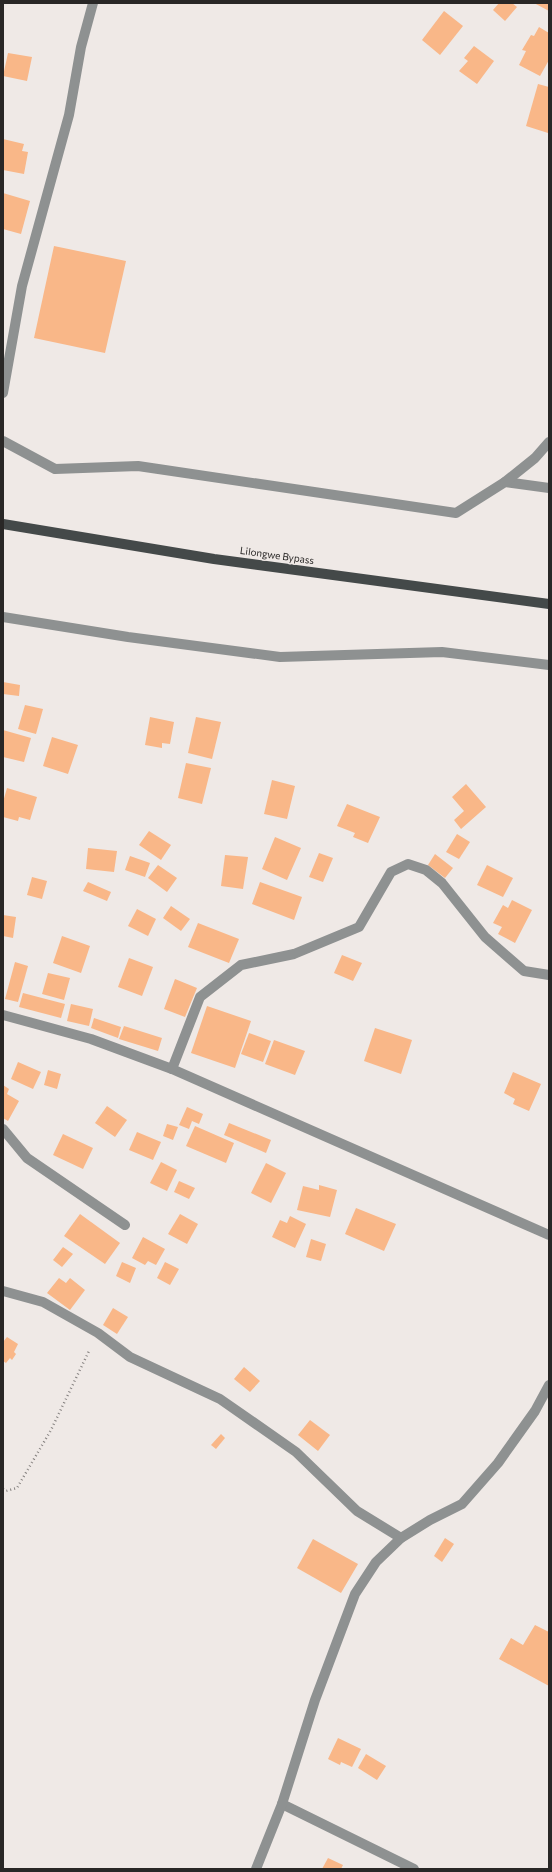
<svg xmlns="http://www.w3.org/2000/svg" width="552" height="1872" font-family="Commissioner,sans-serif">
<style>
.building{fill:#f9b788}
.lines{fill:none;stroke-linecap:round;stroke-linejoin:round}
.path{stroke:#868280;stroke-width:2.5;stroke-dasharray:1 3;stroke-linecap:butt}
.lane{stroke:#8e9191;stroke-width:10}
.street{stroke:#8e9191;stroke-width:10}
.primary{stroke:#444949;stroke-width:10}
.labels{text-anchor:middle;stroke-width:3;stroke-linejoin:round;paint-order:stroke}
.street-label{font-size:10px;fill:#292726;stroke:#efe9e6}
</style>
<rect width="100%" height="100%" fill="#efe9e6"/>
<g class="building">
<path d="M499,3H512L517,7L505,21L493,10Z"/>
<path d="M534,3H549V11Z"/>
<path d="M444,11L463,26L440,55L422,40Z"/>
<path d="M539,27L549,33V60L540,76L519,65L526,51L522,50L531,35L534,36Z"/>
<path d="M474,46L494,61L477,84L459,71L468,61L464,58Z"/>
<path d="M8,53L32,57L27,81L3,76Z"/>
<path d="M538,84L549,87V128L548,133L526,126Z"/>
<path d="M3,139L24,144L22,151L28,152L24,174L3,170Z"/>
<path d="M3,193L30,201L21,234L3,229Z"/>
<path d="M54,246L126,261L105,353L34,338Z"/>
<path d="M3,682L20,685L19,696L3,694Z"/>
<path d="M25,705L43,709L36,734L18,729Z"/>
<path d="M150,717L174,722L170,744L162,743V748L145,745Z"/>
<path d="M196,717L221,722L212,759L188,753Z"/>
<path d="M3,730L31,738L24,762L3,757Z"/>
<path d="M52,737L78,745L68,774L43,766Z"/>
<path d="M186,763L211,768L202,804L178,798Z"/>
<path d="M272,780L295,786L287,819L264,814Z"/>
<path d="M466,784L486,807L461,829L454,820L464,811L452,797Z"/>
<path d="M7,788L37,797L30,820L19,817L18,821L3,817V802Z"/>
<path d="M347,804L380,817L368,843L353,837L355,833L337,826Z"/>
<path d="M149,831L171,845L161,860L139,845Z"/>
<path d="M457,834L470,842L459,859L446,852Z"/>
<path d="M275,837L301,848L287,880L262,869Z"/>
<path d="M88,848L117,851L114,872L86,869Z"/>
<path d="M319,853L333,858L323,882L309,877Z"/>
<path d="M435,854L453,868L445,878L428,865Z"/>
<path d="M225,855L248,857L243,889L221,886Z"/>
<path d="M130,856L150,863L145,877L125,870Z"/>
<path d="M158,865L177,878L167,892L148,878Z"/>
<path d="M487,865L513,878L503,897L477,885Z"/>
<path d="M32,877L47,881L42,899L27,895Z"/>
<path d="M88,882L111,892L107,901L83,891Z"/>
<path d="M260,882L302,897L294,920L252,904Z"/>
<path d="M512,900L532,910L515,943L498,934L502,927L493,923L503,905L508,908Z"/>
<path d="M171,906L190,919L181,931L163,918Z"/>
<path d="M137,909L156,919L148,936L128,926Z"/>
<path d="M3,915L16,917L13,938L3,936Z"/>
<path d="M198,923L239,939L229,963L188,947Z"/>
<path d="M62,936L90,946L81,973L53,963Z"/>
<path d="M342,955L362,963L353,981L334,973Z"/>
<path d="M129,958L153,967L142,996L118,987Z"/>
<path d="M15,962L28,966L18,1002L5,999Z"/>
<path d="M48,973L70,978L64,1000L42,994Z"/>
<path d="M175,979L197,988L185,1017L164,1009Z"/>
<path d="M23,993L65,1004L61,1018L19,1007Z"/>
<path d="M71,1004L93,1009L89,1026L67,1021Z"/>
<path d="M207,1006L251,1021L235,1068L191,1053Z"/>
<path d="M94,1018L121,1027L118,1038L91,1028Z"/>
<path d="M124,1026L162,1038L158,1051L119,1039Z"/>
<path d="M375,1028L412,1040L401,1074L364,1061Z"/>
<path d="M249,1033L271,1041L263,1062L241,1054Z"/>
<path d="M274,1040L305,1051L295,1075L265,1064Z"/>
<path d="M18,1062L41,1072L33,1089L11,1079Z"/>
<path d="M48,1070L61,1074L57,1089L44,1085Z"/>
<path d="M513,1072L541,1084L529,1111L513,1104L515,1099L504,1093Z"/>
<path d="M3,1085L9,1089L7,1094L19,1101L8,1121L3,1118Z"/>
<path d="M107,1106L127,1120L115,1137L95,1123Z"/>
<path d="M187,1107L203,1114L199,1124L192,1121L189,1129L179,1125Z"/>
<path d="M229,1123L271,1140L266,1153L224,1135Z"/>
<path d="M167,1124L178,1127L173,1140L163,1136Z"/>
<path d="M195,1126L234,1143L226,1163L186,1146Z"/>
<path d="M137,1132L161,1142L153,1160L129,1150Z"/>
<path d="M63,1134L93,1148L83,1169L53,1155Z"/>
<path d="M161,1162L177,1170L167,1191L150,1183Z"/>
<path d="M266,1163L286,1173L271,1203L251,1193Z"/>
<path d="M179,1181L195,1188L189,1199L174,1192Z"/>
<path d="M319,1185L337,1190L330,1217L297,1210L303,1186L319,1190Z"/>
<path d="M356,1208L396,1224L384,1251L345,1234Z"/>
<path d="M80,1214L120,1243L105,1264L64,1236Z"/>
<path d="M180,1214L198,1224L187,1244L168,1234Z"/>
<path d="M290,1216L306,1224L295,1248L272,1237L280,1220L287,1223Z"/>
<path d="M143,1237L165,1249L156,1265L148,1261L145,1265L132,1258Z"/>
<path d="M311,1239L326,1244L321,1261L306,1257Z"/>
<path d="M63,1247L73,1254L62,1267L53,1260Z"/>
<path d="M122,1262L136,1268L130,1283L116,1276Z"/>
<path d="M165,1262L179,1269L170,1285L157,1278Z"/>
<path d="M59,1278L66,1283L70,1278L85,1290L70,1310L47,1293Z"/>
<path d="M113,1308L128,1317L117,1334L103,1325Z"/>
<path d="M7,1337L18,1344L14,1352L16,1354L12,1360L10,1358L6,1363L3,1361V1342Z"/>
<path d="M244,1367L260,1381L250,1392L234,1379Z"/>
<path d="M310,1420L330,1435L318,1451L298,1435Z"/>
<path d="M221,1434L225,1438L216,1449L211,1445Z"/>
<path d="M445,1538L454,1544L442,1562L434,1556Z"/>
<path d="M313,1539L358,1564L341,1593L297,1568Z"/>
<path d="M535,1625L549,1632V1686L499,1659L511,1638L523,1645Z"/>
<path d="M338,1738L361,1749L352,1767L341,1762L340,1765L328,1759Z"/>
<path d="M366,1754L386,1766L377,1780L358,1768Z"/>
<path d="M328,1858L343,1865L341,1869H322Z"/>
</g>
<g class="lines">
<path class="path" d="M3,1489L6,1491L17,1488L51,1430L89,1351"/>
<path class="lane" d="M3,617L128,637L280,657L442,652L549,665"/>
<g class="street">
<path d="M3,393L22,286L69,115L81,47L93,3"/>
<path d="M3,441L55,469L138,466L456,513L505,482L549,488"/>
<path d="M505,482L535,458L549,442"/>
<path d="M3,1015L91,1039L172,1069L549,1235"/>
<path d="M172,1069L200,997L241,965L294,954L359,927L391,872L408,864L426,870L442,883L485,937L524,971L549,975"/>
<path d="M3,1129L27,1158L125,1225"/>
<path d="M3,1291L43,1302L98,1333L130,1357L220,1399L296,1452L357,1511L401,1538"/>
<path d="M282,1804L414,1869"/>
<path d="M256,1869L282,1804L315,1700L355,1594L376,1562L401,1538L430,1520L462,1504L498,1463L535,1411L549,1385"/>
</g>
<path class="primary" d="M3,524L214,559L549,604"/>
</g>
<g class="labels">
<g class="street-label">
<text transform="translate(277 555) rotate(8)" y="4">Lilongwe Bypass</text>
</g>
</g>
<rect width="552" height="1872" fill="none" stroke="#292726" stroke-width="8"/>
</svg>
